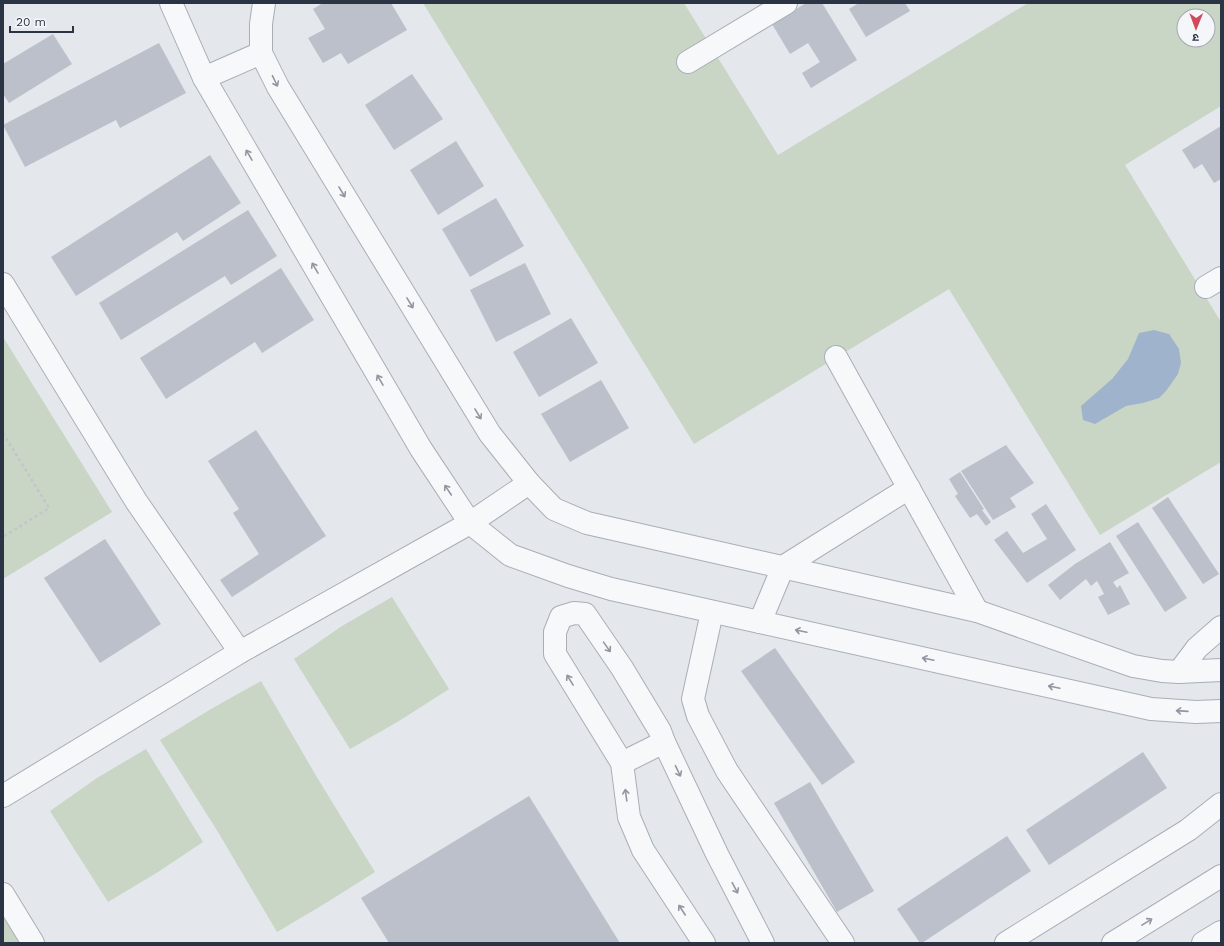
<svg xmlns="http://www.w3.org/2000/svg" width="1224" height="946" font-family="'Work Sans','Noto Sans Devanagari',sans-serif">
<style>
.green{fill:#c9d6c5;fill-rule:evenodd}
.water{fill:#9fb4cc}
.building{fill:#bbc0ca}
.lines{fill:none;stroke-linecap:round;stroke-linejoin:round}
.minor-casing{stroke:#a9aeb7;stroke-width:24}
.path{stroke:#c2c5cb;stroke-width:2.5;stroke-dasharray:3 3;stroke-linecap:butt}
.minor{stroke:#f7f8fa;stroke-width:22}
.oneway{stroke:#9196a0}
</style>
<rect width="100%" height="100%" fill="#e4e7ec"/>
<g class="green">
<path d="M423,3H684L778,155L1028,3H1221V106L1125,165L1221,322V462L1100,535L949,289L694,444ZM1184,16H1208V40H1184Z"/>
<path d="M3,337L112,512L3,579Z"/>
<path d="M392,597L449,689L399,721L350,749L294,659L342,626Z"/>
<path d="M261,681L315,774L375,872L326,903L277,932L218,832L160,740L211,709Z"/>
<path d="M146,749L203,842L158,872L108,902L50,811L97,778Z"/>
<path d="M3,911L23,943H3Z"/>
</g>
<path class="water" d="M1154,330L1169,334L1179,349L1181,363L1178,374L1166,391L1159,398L1143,403L1126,406L1095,424L1083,420L1081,406L1112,379L1128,359L1139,333Z"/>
<g class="building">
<path d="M323,3H391L407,30L348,64L341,53L323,63L308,38L325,29L313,9Z"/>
<path d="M806,3H822L857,60L811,88L802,73L820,62L808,43L790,54L772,24Z"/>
<path d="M859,3H905L910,11L866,37L849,9Z"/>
<path d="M53,34L72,64L9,103L3,94V64Z"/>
<path d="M159,43L186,93L120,128L116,120L25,167L3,125Z"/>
<path d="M412,74L443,119L394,150L365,105Z"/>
<path d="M1221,126V179L1214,183L1202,164L1194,169L1182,150Z"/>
<path d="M456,141L484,186L438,215L410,170Z"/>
<path d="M210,155L241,203L183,241L177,232L76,296L51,257Z"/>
<path d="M496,198L524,246L470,277L442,229Z"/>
<path d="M248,210L277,256L231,285L225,276L121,340L99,303Z"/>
<path d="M525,263L551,314L496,342L470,290Z"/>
<path d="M281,268L314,320L262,353L255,342L166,399L140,358Z"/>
<path d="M571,318L598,363L539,397L513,352Z"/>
<path d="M601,380L629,428L570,462L541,414Z"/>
<path d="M256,430L326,536L232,597L220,580L259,554L233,513L239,509L208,461Z"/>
<path d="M1006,445L1034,483L1010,498L1016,507L993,520L961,471Z"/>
<path d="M960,472L984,509L982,510L991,522L986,526L977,514L970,518L955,496L958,494L949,479Z"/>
<path d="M1168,497L1219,574L1203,584L1152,508Z"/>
<path d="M1046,504L1076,550L1027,583L994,540L1007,531L1023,553L1047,539L1031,514Z"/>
<path d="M1138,522L1187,598L1165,612L1116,536Z"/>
<path d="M105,539L161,624L100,663L44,578Z"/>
<path d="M1110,542L1129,573L1113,582L1117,588L1120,585L1130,604L1108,615L1098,597L1104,594L1101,588L1097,581L1091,586L1086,579L1060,600L1048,585L1075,564Z"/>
<path d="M775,648L855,762L822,785L741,671Z"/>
<path d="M1143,752L1167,788L1049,865L1026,830Z"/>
<path d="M810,782L874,891L837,912L774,803Z"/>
<path d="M529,796L620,943H389L361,898Z"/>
<path d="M1007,836L1031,871L922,943H920L897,909Z"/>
</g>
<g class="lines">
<g class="minor-casing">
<g id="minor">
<path d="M171,3L204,78L421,449L470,523L510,555L568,576L611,589L1151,709L1196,712L1221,711"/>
<path d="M264,3L261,24V53L278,87L490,434L529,483L554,509L587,523L977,611L1133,666L1162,671L1179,672L1221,670"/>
<path d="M688,62L786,3"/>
<path d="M204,78L261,53"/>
<path d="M3,284L136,501L240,652"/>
<path d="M1206,287L1221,278"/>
<path d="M836,357L977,611"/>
<path d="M712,612L693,699L698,716L727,771L843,943"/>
<path d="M760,622L783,567L909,488"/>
<path d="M1179,672L1197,648L1221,627"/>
<path d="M622,763L664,742"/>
<path d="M3,796L240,652L470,523L529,483"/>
<path d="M3,894L33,943"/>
<path d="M704,943L643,850L629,817L622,763L555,654V632L561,617L574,613L585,614L622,668L660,731L664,742L717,854L763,943"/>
<path d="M1006,943L1188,830L1221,804"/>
<path d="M1113,943L1221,876"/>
<path d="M1203,943L1221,932"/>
</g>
</g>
<path class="path" d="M3,433L49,508L3,537"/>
<use href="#minor" class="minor"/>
</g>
<defs><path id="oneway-shaft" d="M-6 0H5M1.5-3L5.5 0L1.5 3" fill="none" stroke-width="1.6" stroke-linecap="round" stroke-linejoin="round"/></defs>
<g class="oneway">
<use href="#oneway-shaft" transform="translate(275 81) rotate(64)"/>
<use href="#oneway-shaft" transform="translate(249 155) rotate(-120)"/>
<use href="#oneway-shaft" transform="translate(342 192) rotate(59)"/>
<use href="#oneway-shaft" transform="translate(315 268) rotate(-120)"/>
<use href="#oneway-shaft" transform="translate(410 303) rotate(59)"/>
<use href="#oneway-shaft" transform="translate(380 380) rotate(-120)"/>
<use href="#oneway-shaft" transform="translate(478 414) rotate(59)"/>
<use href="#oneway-shaft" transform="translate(448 490) rotate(-124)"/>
<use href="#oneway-shaft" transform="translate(801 631) rotate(-168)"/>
<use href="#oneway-shaft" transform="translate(607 647) rotate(55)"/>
<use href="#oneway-shaft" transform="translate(928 659) rotate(-168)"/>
<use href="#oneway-shaft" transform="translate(570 680) rotate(-122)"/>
<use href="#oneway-shaft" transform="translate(1054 687) rotate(-168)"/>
<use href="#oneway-shaft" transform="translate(1182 711) rotate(-176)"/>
<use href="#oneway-shaft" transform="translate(678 771) rotate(64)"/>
<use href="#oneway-shaft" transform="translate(626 795) rotate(-98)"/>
<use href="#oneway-shaft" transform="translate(735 888) rotate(62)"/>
<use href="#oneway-shaft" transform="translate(682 910) rotate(-123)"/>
<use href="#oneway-shaft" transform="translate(1147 922) rotate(-32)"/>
</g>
<rect width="1224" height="946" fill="none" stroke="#2b3445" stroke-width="8"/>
<g transform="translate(1196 28) rotate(181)"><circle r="19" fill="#f4f6f9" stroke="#a4a8b1"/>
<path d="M0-3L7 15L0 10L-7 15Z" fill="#d1495b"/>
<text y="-6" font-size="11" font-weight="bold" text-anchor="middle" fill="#2b3445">उ</text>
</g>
<path d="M10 26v6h63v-6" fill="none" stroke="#2b3445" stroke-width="2"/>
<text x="16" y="26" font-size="12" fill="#2b3445" stroke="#f4f6f9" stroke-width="3" paint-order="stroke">20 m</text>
</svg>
